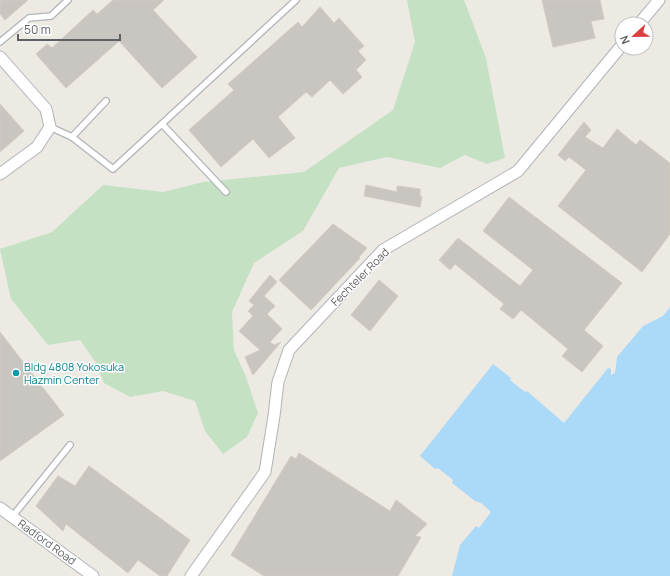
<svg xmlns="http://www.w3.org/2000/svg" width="670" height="576" font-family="Manrope,sans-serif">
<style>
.green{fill:#c4e2c3}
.water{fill:#aadaf7}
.building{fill:#c9c5c0;stroke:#d1ccc3}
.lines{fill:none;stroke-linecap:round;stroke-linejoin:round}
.lane-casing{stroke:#b1b4b8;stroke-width:8}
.street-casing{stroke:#b1b4b8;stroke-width:13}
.lane{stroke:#fff;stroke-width:5.5}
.street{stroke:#fff;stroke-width:11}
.culture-dot{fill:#0f9aa8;stroke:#fff;stroke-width:1.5}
.labels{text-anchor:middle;stroke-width:3;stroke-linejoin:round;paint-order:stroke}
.street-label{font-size:11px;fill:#5c6063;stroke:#fff}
.culture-label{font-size:11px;fill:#0d838f;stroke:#fff;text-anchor:start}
</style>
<rect width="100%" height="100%" fill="#edeae4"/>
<path class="green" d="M407,0H464L486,58L505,158L487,164L465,155L440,168L387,157L339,168L303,231L254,263L232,312L234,350L246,377L258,413L247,437L223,454L205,431L195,401L163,391L130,397L104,383L96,363L80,340L48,345L11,299L0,249L52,232L103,185L163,192L203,182L304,172L393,110L415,42Z"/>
<path class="water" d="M670,307V576H452L460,545L476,526L479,528L491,512L481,503L475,501L452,483L453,480L438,468L435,469L420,456L493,364L511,378L510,380L525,392L527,391L564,423L608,368L611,369V375L615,373L617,357L643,326L663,316Z"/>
<g class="building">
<path d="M0,0H28L5,20L0,14Z"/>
<path d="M113,0H164L153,10L197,57L162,88L119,41L66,88L36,54L47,44L52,48L93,10L97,14Z"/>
<path d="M542,0H600L604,19L591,21L595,38L553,47Z"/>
<path d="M320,7L334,23L339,18L364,46L358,51L366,60L356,70L362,77L343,94L330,80L312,97L306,92L278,117L295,138L269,158L253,139L221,167L189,130L234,90L228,84L298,22L302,27Z"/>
<path d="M0,104L24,131L0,152Z"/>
<path d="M584,122L591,130L585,137L603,148L617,129L636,145L640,140L670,163V234L642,272L558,206L586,170L569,157L565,161L558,155Z"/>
<path d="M366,185L397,192V186L420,189V196L422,197L420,207L364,196Z"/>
<path d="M509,197L622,283L584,330L603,346L582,372L562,356L568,349L521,310L513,319L500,309L504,304L455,264L450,270L439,260L458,238L520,286L533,270L483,231Z"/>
<path d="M333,224L367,248L359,257L360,258L311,310L279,280Z"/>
<path d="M270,275L277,282L264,296L275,306L267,314L282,329L270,342L274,345L281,342L253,375L245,357L260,350L239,331L253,316L248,311L254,305L249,301Z"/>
<path d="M379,280L398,296L370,331L351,315Z"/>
<path d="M0,332L64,415L0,461Z"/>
<path d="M299,453L390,511L396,500L427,524L415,536L421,537L398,576H264L231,555L291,456L296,459Z"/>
<path d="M89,466L190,540L167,576H160L138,560L128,573L66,524L63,531L36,506L58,476L75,486Z"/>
</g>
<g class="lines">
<g class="lane-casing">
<g id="lane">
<path d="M0,42L29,18L51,16L68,0"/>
<path d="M162,124L226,192"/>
<path d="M50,127L72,137L113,169L296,0"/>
<path d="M72,137L106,101"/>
<path d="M12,517L70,445"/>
</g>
</g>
<g class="street-casing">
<g id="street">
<path d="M639,24L659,0"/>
<path d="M0,57L46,109L50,127L37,147L0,174"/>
<path d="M0,508L93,576"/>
<path d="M191,576L265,472L274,416L278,382L289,350L383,250L518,171L622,45"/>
</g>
</g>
<use href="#lane" class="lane"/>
<use href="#street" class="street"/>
</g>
<circle class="culture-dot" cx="16" cy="373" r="4"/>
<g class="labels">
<g class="street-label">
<text transform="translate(360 277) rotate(-45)" y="4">Fechteler Road</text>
<text transform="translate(47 542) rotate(36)" y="4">Radford Road</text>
</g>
<g class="culture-label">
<text x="24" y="371">Bldg 4808 Yokosuka<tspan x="24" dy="13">Hazmin Center</tspan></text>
</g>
</g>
<g transform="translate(634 36) rotate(248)"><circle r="19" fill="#ffffff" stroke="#bebfc1"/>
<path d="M0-3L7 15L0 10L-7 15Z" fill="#d9403e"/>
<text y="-6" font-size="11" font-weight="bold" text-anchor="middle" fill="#5c6063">N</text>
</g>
<path d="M18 34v6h102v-6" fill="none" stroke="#5c6063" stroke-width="2"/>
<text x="24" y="34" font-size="12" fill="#5c6063" stroke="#ffffff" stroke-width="3" paint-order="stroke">50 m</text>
</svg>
